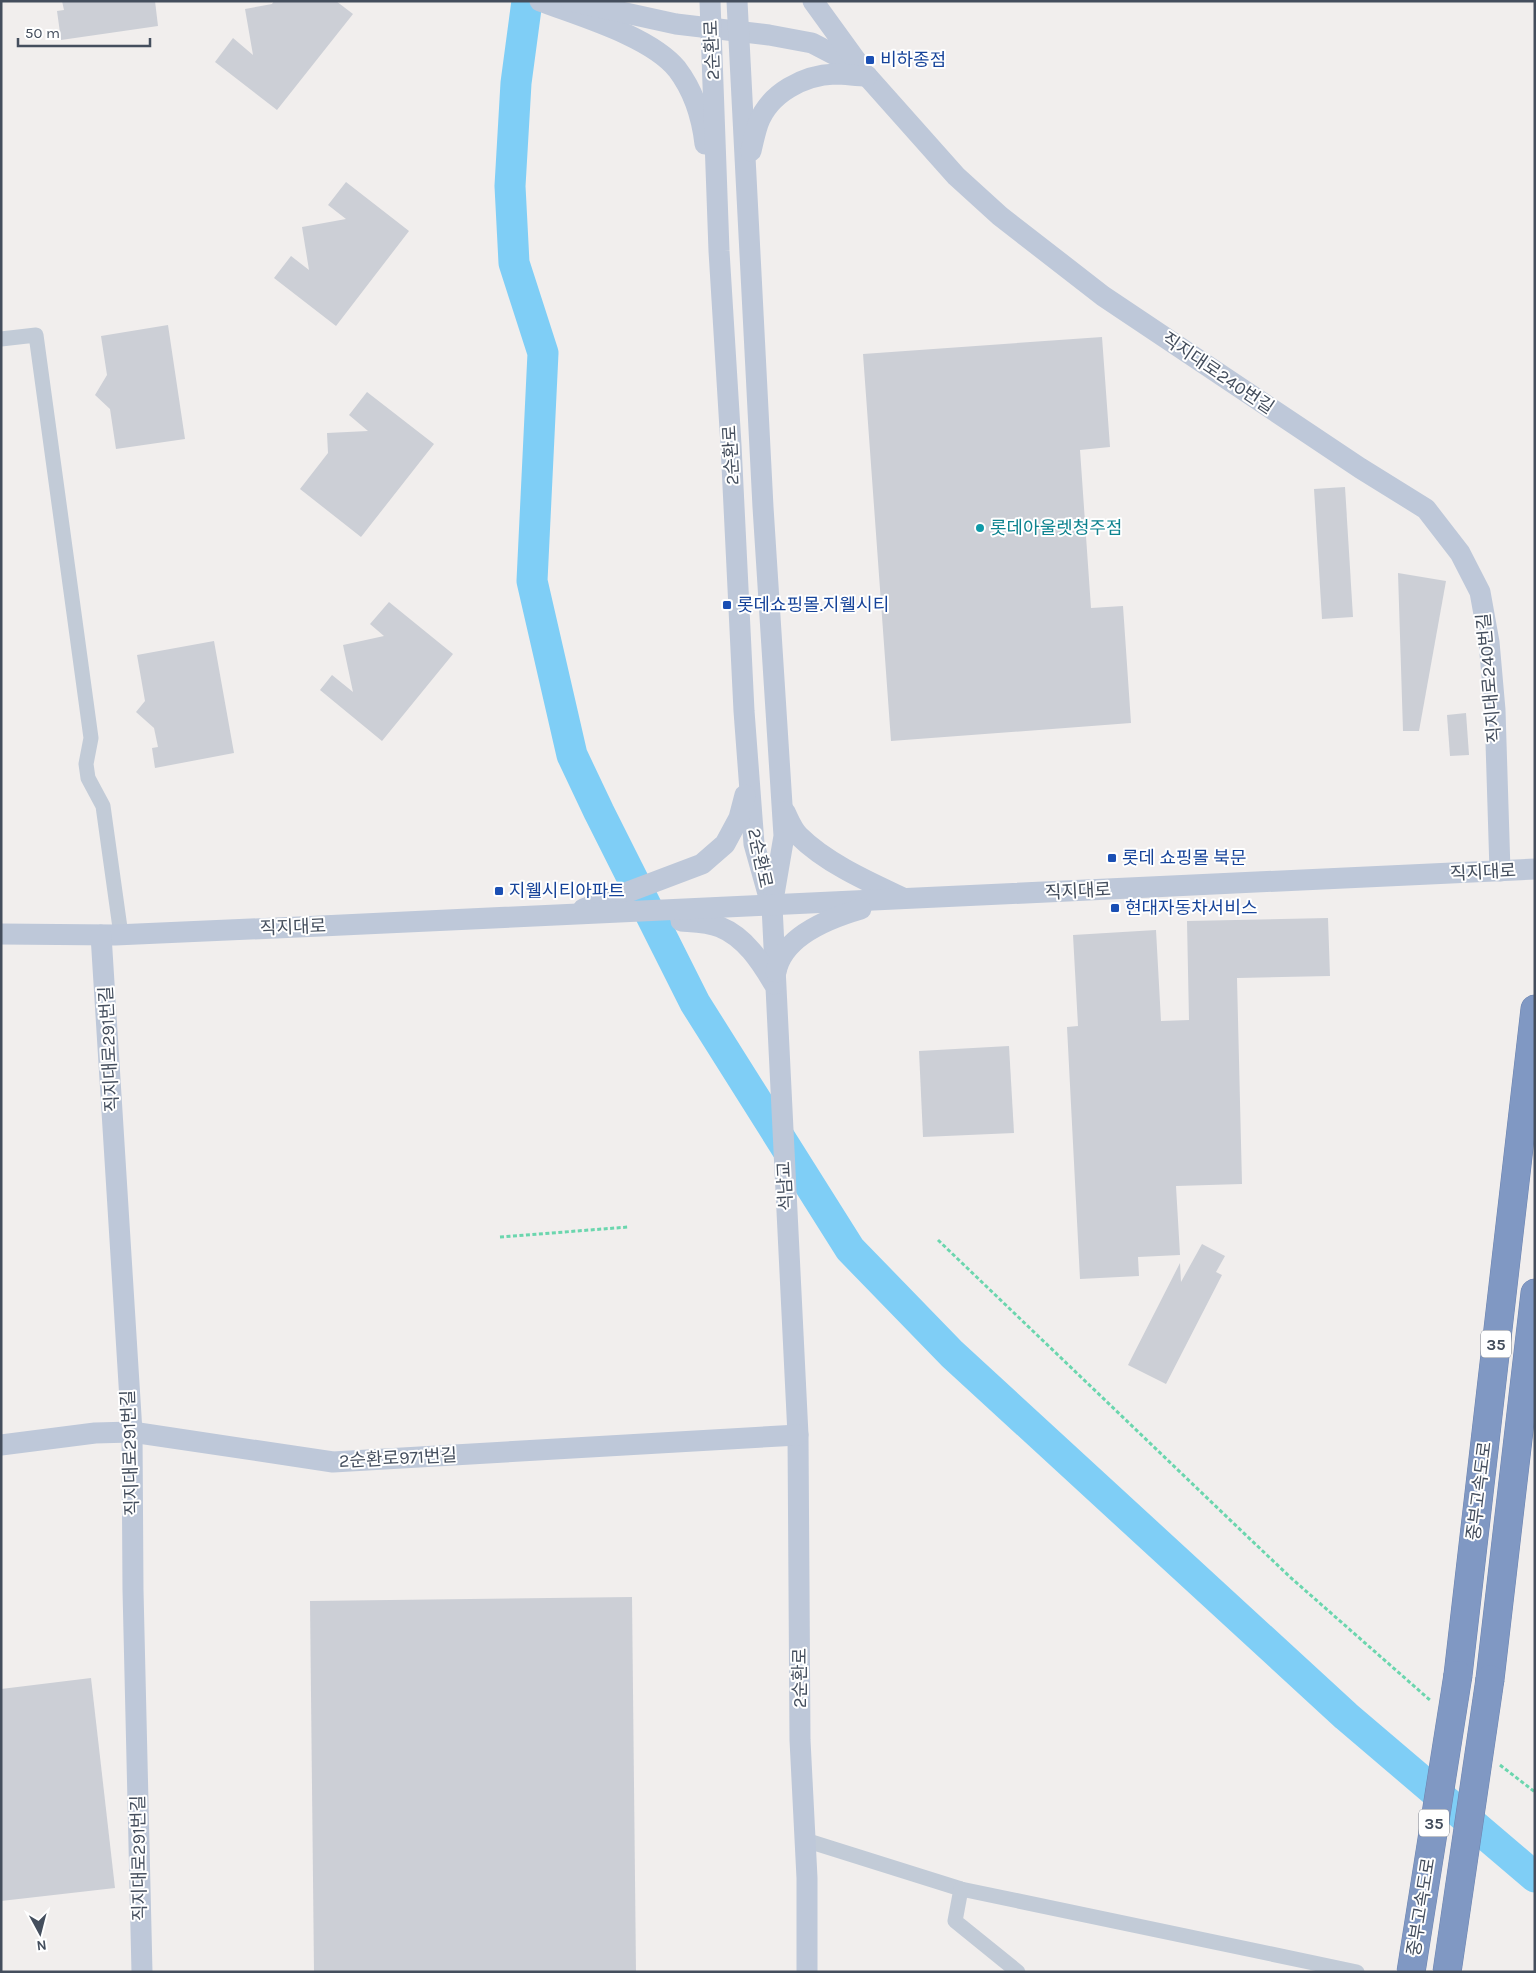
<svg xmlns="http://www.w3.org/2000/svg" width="1536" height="1973" font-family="Karla,'Noto Sans KR',sans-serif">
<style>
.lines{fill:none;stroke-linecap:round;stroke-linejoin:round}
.river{stroke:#7fcef6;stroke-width:31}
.building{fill:#cccfd6}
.highway-casing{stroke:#6b83af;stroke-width:29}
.path{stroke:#6bd6ae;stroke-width:3;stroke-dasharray:4 2.5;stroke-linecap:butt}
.street{stroke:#c2cbd7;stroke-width:15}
.secondary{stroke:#bec8d9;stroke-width:21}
.highway{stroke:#8098c3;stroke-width:28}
.highway-bridge-casing{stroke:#6b83af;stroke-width:29;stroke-linecap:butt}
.highway-bridge{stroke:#8098c3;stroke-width:28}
.transit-dot{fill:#1a4fb4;stroke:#fff;stroke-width:2}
.culture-dot{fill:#0f9aa8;stroke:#fff;stroke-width:2}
.labels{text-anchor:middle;stroke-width:4;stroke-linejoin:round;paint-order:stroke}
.shield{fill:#fff;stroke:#7c838e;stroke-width:1}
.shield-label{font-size:16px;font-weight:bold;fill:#444e5d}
.street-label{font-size:18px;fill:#444e5d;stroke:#fff}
.transit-label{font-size:18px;fill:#164399;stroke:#fff;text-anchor:start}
.culture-label{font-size:18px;fill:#0d838f;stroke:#fff;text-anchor:start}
</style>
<rect width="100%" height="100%" fill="#f1eeed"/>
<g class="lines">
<path class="river" d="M527,1L516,83L510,186L514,263L543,353L532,581L572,755L599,812L695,1003L850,1249L952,1354L1346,1716L1535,1877"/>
</g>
<g class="building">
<path d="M62,1H155L158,26L61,40L57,11L64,10Z"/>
<path d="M274,1H336L353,14L277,110L215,62L233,38L253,55L245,9L272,4Z"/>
<path d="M346,182L409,231L336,326L274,278L291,256L309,270L302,227L346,219L328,205Z"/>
<path d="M168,325L185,439L116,449L110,409L95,395L107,375L101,336Z"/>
<path d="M1102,337L1110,447L1080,450L1091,608L1123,606L1131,723L891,741L863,354Z"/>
<path d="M367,392L434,444L361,537L300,489L328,453L327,433L368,431L349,415Z"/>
<path d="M1345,487L1353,617L1322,619L1314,489Z"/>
<path d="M1398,573L1446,581L1419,731H1403Z"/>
<path d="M389,602L453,654L382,741L320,690L332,675L353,692L343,645L384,636L370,624Z"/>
<path d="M214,641L234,753L155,768L152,748L158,747L154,728L136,712L145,701L137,655Z"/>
<path d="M1466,713L1469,755L1450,756L1447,715Z"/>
<path d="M1328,918L1330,976L1237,978L1242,1184L1176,1186L1180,1255L1138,1257L1139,1276L1080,1279L1067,1027L1078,1026L1073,935L1156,930L1161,1021L1189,1020L1187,921Z"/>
<path d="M1009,1046L1014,1133L923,1137L919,1051Z"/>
<path d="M1202,1244L1225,1256L1216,1272L1222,1275L1166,1384L1128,1365L1180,1263L1181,1282Z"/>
<path d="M632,1597L636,1972H314L310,1601Z"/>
<path d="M91,1678L115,1888L1,1901V1689Z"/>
</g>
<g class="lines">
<g class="highway-casing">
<g id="highway">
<path d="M1458,1675L1535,1009"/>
<path d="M1490,1679L1535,1293"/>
</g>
</g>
<g class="path">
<path d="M500,1237L628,1227"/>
<path d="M938,1240L1228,1518L1290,1577L1431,1701"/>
<path d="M1500,1765L1535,1792"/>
</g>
<g class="street">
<path d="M1,339L36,335L91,738L86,764L88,778L103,806L121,935"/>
<path d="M805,1840L961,1889L1357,1972"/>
<path d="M961,1889L955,1921L1018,1972"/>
</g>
<g class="secondary">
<path d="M540,1C579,16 650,36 677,69C693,90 702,118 705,144"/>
<path d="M571,1L676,24L769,35L812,43L837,56L867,76L956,176L1000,216L1103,296L1360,468L1426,509L1460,553L1480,592L1489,642L1495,710L1500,871"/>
<path d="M710,1L719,251L731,445L744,711L754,844L770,901"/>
<path d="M737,1L763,507L784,836L772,906L798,1435L800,1740L807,1878V1972"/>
<path d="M813,1L860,66"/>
<path d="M751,151C753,142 755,133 758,124C769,93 804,75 835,74C846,74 856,76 867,76"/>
<path d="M785,812C789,820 792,829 799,836C826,863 869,882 903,898"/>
<path d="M583,909L702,864L725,844L739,818L745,795"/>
<path d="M681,921C694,922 708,922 720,927C745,937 761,962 774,984"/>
<path d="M1,934L115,935L321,926L1535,869"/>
<path d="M101,935L132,1432L133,1590L142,1972"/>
<path d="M776,972C783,936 830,918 861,909"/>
<path d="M1,1445L95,1433L132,1432L333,1462L798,1435"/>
</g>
<use href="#highway" class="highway"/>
<g class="highway-bridge-casing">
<g id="highway-bridge">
<path d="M1411,1972L1458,1675"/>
<path d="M1447,1972L1490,1679"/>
</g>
</g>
<use href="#highway-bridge" class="highway-bridge"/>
</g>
<g class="transit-dot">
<rect x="865" y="55" width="10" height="10" rx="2.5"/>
<rect x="722" y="600" width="10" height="10" rx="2.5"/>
<rect x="1107" y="853" width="10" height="10" rx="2.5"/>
<rect x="494" y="886" width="10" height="10" rx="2.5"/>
<rect x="1110" y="903" width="10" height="10" rx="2.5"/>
</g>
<circle class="culture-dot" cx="980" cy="528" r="5"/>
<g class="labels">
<g class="shield">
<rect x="1481" y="1330.5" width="30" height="27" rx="4"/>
<rect x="1419" y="1809.5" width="30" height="27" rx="4"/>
</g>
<g class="shield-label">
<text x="1496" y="1350">35</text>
<text x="1434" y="1829">35</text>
</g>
<g class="street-label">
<text transform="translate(712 50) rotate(-92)" y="6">2순환로</text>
<text transform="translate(1218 373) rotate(34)" y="6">직지대로240번길</text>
<text transform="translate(731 455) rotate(-93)" y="6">2순환로</text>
<text transform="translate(1489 678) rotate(-95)" y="6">직지대로240번길</text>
<text transform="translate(760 858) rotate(78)" y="6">2순환로</text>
<text transform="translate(1483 872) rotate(-3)" y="6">직지대로</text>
<text transform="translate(1078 891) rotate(-3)" y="6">직지대로</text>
<text transform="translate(293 927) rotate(-2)" y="6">직지대로</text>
<text transform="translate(109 1049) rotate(-93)" y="6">직지대로291번길</text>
<text transform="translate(785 1186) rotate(-93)" y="6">석남교</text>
<text transform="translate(130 1453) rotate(-92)" y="6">직지대로291번길</text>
<text transform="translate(398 1458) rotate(-3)" y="6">2순환로971번길</text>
<text transform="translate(1479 1491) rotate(-83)" y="6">중부고속도로</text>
<text transform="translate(800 1678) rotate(-90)" y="6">2순환로</text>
<text transform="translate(139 1858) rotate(-91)" y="6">직지대로291번길</text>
<text transform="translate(1421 1907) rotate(-81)" y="6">중부고속도로</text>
</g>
<g class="transit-label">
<text x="880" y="66">비하종점</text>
<text x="737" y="611">롯데쇼핑몰.지웰시티</text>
<text x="1122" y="864">롯데 쇼핑몰 북문</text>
<text x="509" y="897">지웰시티아파트</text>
<text x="1125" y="914">현대자동차서비스</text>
</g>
<g class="culture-label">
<text x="990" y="534">롯데아울렛청주점</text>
</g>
</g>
<rect width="1536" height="1973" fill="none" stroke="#444e5d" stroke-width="5"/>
<g transform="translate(40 1933) rotate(173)" stroke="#ffffff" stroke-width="4" paint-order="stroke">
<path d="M0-4L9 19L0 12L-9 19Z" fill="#444e5d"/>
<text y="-8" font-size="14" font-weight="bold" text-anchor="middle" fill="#444e5d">N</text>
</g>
<path d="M18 38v8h132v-8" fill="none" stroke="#444e5d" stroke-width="2.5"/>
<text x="25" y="38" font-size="15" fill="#444e5d" stroke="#ffffff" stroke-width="4" paint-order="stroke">50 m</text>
</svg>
